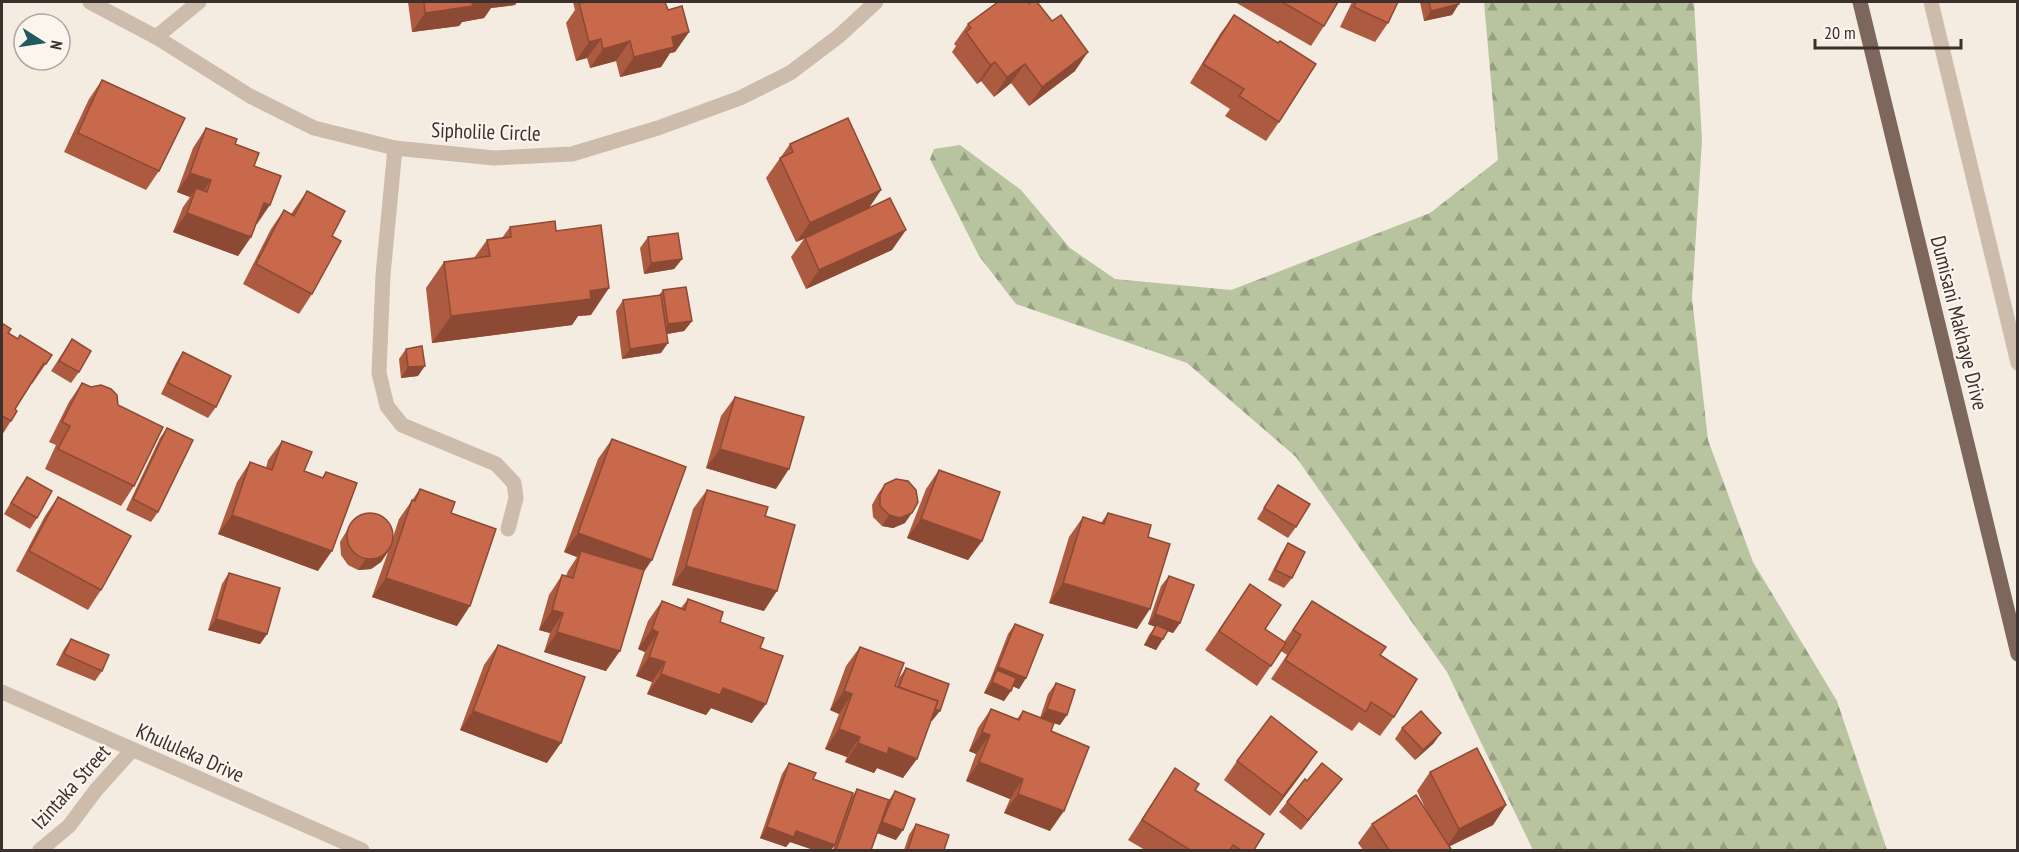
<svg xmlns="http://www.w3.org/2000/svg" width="2019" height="852" font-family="'PT Sans Narrow',sans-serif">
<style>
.forest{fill:url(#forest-firs)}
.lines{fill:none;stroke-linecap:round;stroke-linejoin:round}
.minor{stroke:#cdbbac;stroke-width:15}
.major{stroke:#7d675c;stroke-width:15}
.wall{fill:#ac5a40}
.shaded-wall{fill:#8c4a34}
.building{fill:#c8694b;stroke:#8c4a34;stroke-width:1.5}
.labels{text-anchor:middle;stroke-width:4.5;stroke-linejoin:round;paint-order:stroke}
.street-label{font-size:21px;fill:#3b302b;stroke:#fbf5ee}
</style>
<defs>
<pattern id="forest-firs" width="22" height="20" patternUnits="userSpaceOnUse" patternTransform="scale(1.5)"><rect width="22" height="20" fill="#b8c4a0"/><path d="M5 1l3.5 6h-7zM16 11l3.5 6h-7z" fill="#97a083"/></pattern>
</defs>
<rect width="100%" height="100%" fill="#f4ebe1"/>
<path class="forest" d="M1484,2H1694L1702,140L1692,298L1708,440L1753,562L1837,701L1887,850H1533L1447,672L1296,457L1187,363L1016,304L979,256L930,159L934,149L960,145L1021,190L1070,248L1115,279L1231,290L1430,213L1498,160Z"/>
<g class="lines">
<g class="minor">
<path d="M90,2L156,37L250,96L314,128L395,148L494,158L572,154L658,128L740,98L790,73L839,36L876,2"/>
<path d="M1931,2L2018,363"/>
<path d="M156,37L199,2"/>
<path d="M395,148L383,275L379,373L387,406L402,425L496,464L514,483L516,498L508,529"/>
<path d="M2,692L362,850"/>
<path d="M40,850L69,826L96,790L132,750"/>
</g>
<path class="major" d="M1860,2L2018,654"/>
</g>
<g class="wall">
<path d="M408,2H517L515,5L491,8L484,18L462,22L459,26L412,32Z"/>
<path d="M573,2H665L668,10L689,32L675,52L670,53L661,67L620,77L616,61L590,68L587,58L576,61L566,23L575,10Z"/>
<path d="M1235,2H1338L1324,26L1311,46Z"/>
<path d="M1352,2H1356L1388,23L1375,42L1340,27Z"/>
<path d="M1420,2H1459L1452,15L1424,21Z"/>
<path d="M1234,15L1278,43L1279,122L1266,141L1225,116L1230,109L1190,83L1220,34Z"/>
<path d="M968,24L1075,71L1029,106L1011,83L994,97L981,81L977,84L952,52L956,46L954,44Z"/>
<path d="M102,80L159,171L146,190L64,152L89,99Z"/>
<path d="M206,128L235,144L254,166L257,224H256L251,237L238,256L173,232L183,207L190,197L177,192L193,148Z"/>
<path d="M790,144L881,190L869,208L892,250L806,289L791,257L804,239L796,242L766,178Z"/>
<path d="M307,191L332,236L312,294L299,314L243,284L271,229L284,210L291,214Z"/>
<path d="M510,227L556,231L591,315L578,316L572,325L432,343L426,288L444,262L474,258L487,240L502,238Z"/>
<path d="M648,237L682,259L674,269L644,274L640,248Z"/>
<path d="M663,290L692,321L684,331L667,334L661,353L622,359L616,311L623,300L659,295Z"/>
<path d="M2,323L8,333L18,339L52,355L32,384L31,383L15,409L11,421L2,435Z"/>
<path d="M72,339L79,372L71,383L51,371Z"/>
<path d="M406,349L418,376L401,378L399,359Z"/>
<path d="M183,352L216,407L208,418L161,394L176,363Z"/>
<path d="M82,383L118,405L134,486L121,506L45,469L56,445L49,442L69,402Z"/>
<path d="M735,397L776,489L706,468L721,416Z"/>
<path d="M167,428L158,512L151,522L126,510L160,438Z"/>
<path d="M612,439L643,574L606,671L544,652L550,633L539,630L549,595L562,575L566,576L568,571L577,557L564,552L598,459Z"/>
<path d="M282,441L304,471L322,478L326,472L318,571L218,534L237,482L250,462L266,468L268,460Z"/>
<path d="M939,470L982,541L968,560L907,538L926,489Z"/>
<path d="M27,477L37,518L30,529L4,514L20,487Z"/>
<path d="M885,484L905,523L893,528L882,526L873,517L872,505L878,494Z"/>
<path d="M1278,485L1296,527L1288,538L1257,519Z"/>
<path d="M420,489L451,513L457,626L372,597L388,552L381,562L371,569L358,570L348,565L341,555L340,542L352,522L393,537L399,519Z"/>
<path d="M707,490L765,516L764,611L672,585L693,509Z"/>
<path d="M58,497L101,590L88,610L16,571L45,516Z"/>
<path d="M1108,513L1148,537L1137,629L1049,603L1069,537L1083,517L1101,523Z"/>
<path d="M1288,543L1292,578L1284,588L1268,580L1281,554Z"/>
<path d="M229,573L267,634L260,644L208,630L222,584Z"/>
<path d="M1169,576L1180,623L1173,633L1167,631L1156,650L1144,645L1149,635L1155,627L1148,624L1161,586Z"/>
<path d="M1250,584L1265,629L1284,642L1312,601L1380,655L1394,717L1380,736L1359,722L1352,731L1271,679L1287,655L1281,651L1257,686L1205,650Z"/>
<path d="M688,599L720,622L760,648L752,723L711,708L706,715L647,694L652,682L636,676L645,652L638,649L648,621L662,601L681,608Z"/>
<path d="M1015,624L1026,678L1019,689L1013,686L1004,701L984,693L991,678L1008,634Z"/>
<path d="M71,639L102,671L95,681L56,665L64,649Z"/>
<path d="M498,645L547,763L460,730L484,665Z"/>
<path d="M860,647L895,686H896L899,678L906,668L932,721H931L903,778L877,768L874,773L845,762L847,757L825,749L839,714L830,710L846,666Z"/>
<path d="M1056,683L1060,725L1054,723L1051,731L1050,831L1004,813L1010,799L966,781L976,754L969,751L978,728L991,709L1017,719L1023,711L1040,718L1048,694Z"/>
<path d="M1402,728L1434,743L1415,760L1395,739Z"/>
<path d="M1317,752L1270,816L1224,780L1237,761Z"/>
<path d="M789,763L813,779L852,797L857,789L889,800L895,791L896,840L877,833L871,850H833L834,845L831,850H814L790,842L786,847L760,838L782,774Z"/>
<path d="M1175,768L1195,790L1254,850H1145L1128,840Z"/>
<path d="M1430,772L1506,805L1493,825L1450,846L1451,849L1450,850H1363L1358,843L1372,824L1429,816L1417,791Z"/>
<path d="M1307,781L1334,789L1301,830L1279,812L1287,802Z"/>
<path d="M916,824L944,850H904L909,835Z"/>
</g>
<g class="shaded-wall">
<path d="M480,2H517L515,5L491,8L484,18L462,22L459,26L412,32L425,13Z"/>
<path d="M1459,4L1452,15L1424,21L1431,11Z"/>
<path d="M689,32L675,52L670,53L661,67L620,77L634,57L672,37Z"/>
<path d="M601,39L587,58L576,61L589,42Z"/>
<path d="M630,41L616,61L590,68L603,49Z"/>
<path d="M1088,52L1075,71L1029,106L1042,87Z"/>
<path d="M995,62L981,81L977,84L990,65Z"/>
<path d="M1025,64L1011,83L994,97L1007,77Z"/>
<path d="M190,173L211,180L197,200L196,188L190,197L177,192Z"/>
<path d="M881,190L868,209L796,242L810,223Z"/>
<path d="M264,203L270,205L257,224L250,222Z"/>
<path d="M187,213L251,237L238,256L173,232Z"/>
<path d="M906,230L892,250L806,289L819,270Z"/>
<path d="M682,259L674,269L644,274L651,263Z"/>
<path d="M609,288L591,315L578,316L572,325L432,343L451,316L590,291Z"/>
<path d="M692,321L684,331L661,335L668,324Z"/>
<path d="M668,343L661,353L622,359L630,349Z"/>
<path d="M425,366L418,376L401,378L408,367Z"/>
<path d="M720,449L789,469L776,489L706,468Z"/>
<path d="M912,513L905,523L893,528L882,526L889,515Z"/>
<path d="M232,515L332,551L318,571L218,534Z"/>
<path d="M921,519L982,541L968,560L907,538Z"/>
<path d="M578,533L652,560L639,579L581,551L577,557L564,552Z"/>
<path d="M388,551L381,562L371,569L358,570L366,559Z"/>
<path d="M686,566L777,591L764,611L672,585Z"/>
<path d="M386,578L470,606L457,626L372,597Z"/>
<path d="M1063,583L1150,609L1137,629L1049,603Z"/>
<path d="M552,610L563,613L550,633L539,630Z"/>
<path d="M1155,614L1180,623L1173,633L1148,624Z"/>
<path d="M216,619L267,634L260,644L208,630Z"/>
<path d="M652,629L658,632L645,652L638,649Z"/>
<path d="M557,632L620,651L606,671L544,652Z"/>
<path d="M1151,635L1163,639L1156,650L1144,645Z"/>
<path d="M649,657L665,662L652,682L636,676Z"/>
<path d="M998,667L1026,678L1019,689L993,679L997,670L991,678Z"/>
<path d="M661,674L723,688L766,704L752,723L711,708L706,715L647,694Z"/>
<path d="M992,682L1011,691L1004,701L984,693Z"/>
<path d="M844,691L852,694L839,714L830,710Z"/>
<path d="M896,694L940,711L932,721L889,705Z"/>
<path d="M1047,709L1067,715L1060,725L1040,719Z"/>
<path d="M473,711L561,743L547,763L460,730Z"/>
<path d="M839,729L860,737L847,757L825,749Z"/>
<path d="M982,732L990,735L976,754L969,751Z"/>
<path d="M1441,733L1434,743L1415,760L1423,750Z"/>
<path d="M858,743L889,748L917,759L903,778L877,768L874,773L845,762Z"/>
<path d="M1317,752L1304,771L1270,816L1283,796Z"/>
<path d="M979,762L1023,779L1010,799L966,781Z"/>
<path d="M1342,779L1334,789L1301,830L1308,820Z"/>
<path d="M1018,794L1064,811L1050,831L1004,813Z"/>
<path d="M1506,805L1493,825L1446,848L1459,829Z"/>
<path d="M882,822L903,830L896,840L875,832Z"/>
<path d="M767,827L796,831L835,845L831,850H814L790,842L786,847L760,838Z"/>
</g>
<g class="building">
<path d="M424,2H480L472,3L473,6L425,13Z"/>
<path d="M586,2H665L668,10L682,6L689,32L672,37L674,47L634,57L630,41L603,49L601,39L589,42L579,3Z"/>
<path d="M998,2H1028L1029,3L1031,2H1037L1052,21L1061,15L1088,52L1042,87L1025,64L1007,77L995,62L990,65L966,32L971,28L968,24Z"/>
<path d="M1282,2H1338L1324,26Z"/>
<path d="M1356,2H1398L1388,23L1354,7Z"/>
<path d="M1429,2H1459V4L1431,11Z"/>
<path d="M1234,15L1278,43L1280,41L1316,64L1279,122L1239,96L1244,89L1203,64Z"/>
<path d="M102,80L185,118L159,171L78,133Z"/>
<path d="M848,118L881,190L810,223L780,158L793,152L790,144Z"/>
<path d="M206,128L237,139L235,144L259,153L254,166L281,176L270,205L264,203L251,237L187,213L196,188L207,192L211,180L190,173Z"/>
<path d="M307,191L345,211L332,236L341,241L312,294L256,264L284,210L294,216Z"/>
<path d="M890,198L906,230L819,270L805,238Z"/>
<path d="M555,221L556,231L601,225L609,288L590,291L591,299L451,316L444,262L490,256L487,240L511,237L510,227Z"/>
<path d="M678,233L682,259L651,263L648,237Z"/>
<path d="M686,287L692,321L668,324L663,290Z"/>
<path d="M661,295L668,343L630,349L623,300Z"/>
<path d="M2,323L11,329L8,333L18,339L20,335L52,355L46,364L44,363L15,409L17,411L11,421L2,416Z"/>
<path d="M72,339L91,351L79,372L59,361Z"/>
<path d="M422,346L425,366L408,367L406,349Z"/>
<path d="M183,352L231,376L216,407L168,383Z"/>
<path d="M82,383L91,387L101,385L111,389L117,395L118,405L163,427L134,486L58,449L70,426L62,422Z"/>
<path d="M735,397L804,417L789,469L720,449Z"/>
<path d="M167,428L193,440L158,512L133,499Z"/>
<path d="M612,439L686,467L652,560L578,533Z"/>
<path d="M282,441L312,452L304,471L323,478L326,472L357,483L332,551L232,515L250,462L272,470Z"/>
<path d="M939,470L1000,492L982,541L921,519Z"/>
<path d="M27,477L52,491L37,518L11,503Z"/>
<path d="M896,479L908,481L916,490L918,502L912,513L900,518L889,515L880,506V495L885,484Z"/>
<path d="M1278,485L1310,504L1296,527L1264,508Z"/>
<path d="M420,489L455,502L451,513L496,529L470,606L386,578L412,500L415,501Z"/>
<path d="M707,490L768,507L765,516L795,525L777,591L686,566Z"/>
<path d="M58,497L131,536L101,590L29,551Z"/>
<path d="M1108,513L1151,525L1148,537L1170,544L1150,609L1063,583L1083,517L1104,524Z"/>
<circle cx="370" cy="536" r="23"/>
<path d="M1288,543L1305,552L1292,578L1275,570Z"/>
<path d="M581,551L644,570L620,651L557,632L563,613L552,610L562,575L573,578Z"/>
<path d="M229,573L280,588L267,634L216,619Z"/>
<path d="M1169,576L1194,585L1180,623L1155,614Z"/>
<path d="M1250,584L1281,605L1265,629L1286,643L1271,666L1219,631Z"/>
<path d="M688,599L723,612L720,622L764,638L760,648L783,656L766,704L723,688L720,695L661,674L665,662L649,657L658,632L652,629L662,601L685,610Z"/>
<path d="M1312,601L1386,647L1380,655L1417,679L1394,717L1371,702L1366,712L1285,660L1301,635L1293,630Z"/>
<path d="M1015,624L1043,635L1026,678L998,667Z"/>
<path d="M1156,625L1168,630L1163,639L1151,635Z"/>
<path d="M71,639L109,655L102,671L64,654Z"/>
<path d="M498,645L585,677L561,743L473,711Z"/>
<path d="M860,647L904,663L895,686L938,701L917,759L889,748L887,754L858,743L860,737L839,729L852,694L844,691Z"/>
<path d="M906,668L949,684L940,711L935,709L938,701L899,687Z"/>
<path d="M997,670L1016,678L1011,691L992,682Z"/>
<path d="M1056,683L1075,690L1067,715L1047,709Z"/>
<path d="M991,709L1019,720L1023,711L1054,723L1051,731L1089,747L1064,811L1018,794L1023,779L979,762L990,735L982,732Z"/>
<path d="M1421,711L1441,733L1423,750L1402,728Z"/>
<path d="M1271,716L1317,752L1283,796L1237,761Z"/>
<path d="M1477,748L1506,805L1459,829L1430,772Z"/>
<path d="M789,763L816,773L813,779L853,793L835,845L796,831L794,837L767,827Z"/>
<path d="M1322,763L1342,779L1308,820L1287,802L1305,779L1307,781Z"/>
<path d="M1175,768L1199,784L1195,790L1264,834L1254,850H1241L1233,845L1230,850H1190L1142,820Z"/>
<path d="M857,789L889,800L871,850H836Z"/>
<path d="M895,791L915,799L903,830L882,822Z"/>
<path d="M1416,795L1451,849L1448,850H1389L1372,824Z"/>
<path d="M916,824L949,835L944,850H908Z"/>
</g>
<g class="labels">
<g class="street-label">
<text transform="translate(486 132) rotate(2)" y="7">Sipholile Circle</text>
<text transform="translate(1959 323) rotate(76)" y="7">Dumisani Makhaye Drive</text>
<text transform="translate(190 753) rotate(24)" y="7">Khululeka Drive</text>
<text transform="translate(71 787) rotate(-48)" y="7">Izintaka Street</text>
</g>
</g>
<rect width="2019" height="852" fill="none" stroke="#3b302b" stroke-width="6"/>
<g transform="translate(42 42) rotate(102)"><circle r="28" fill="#fbf5ee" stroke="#aea6a0" stroke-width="1.5"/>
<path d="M0-4.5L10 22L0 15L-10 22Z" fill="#1f5a5e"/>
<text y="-9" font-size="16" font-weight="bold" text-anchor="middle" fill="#3b302b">N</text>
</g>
<path d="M1815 39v9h146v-9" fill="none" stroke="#3b302b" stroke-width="3"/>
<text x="1824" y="39" font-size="18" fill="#3b302b" stroke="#fbf5ee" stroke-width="4.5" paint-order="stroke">20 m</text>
</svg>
